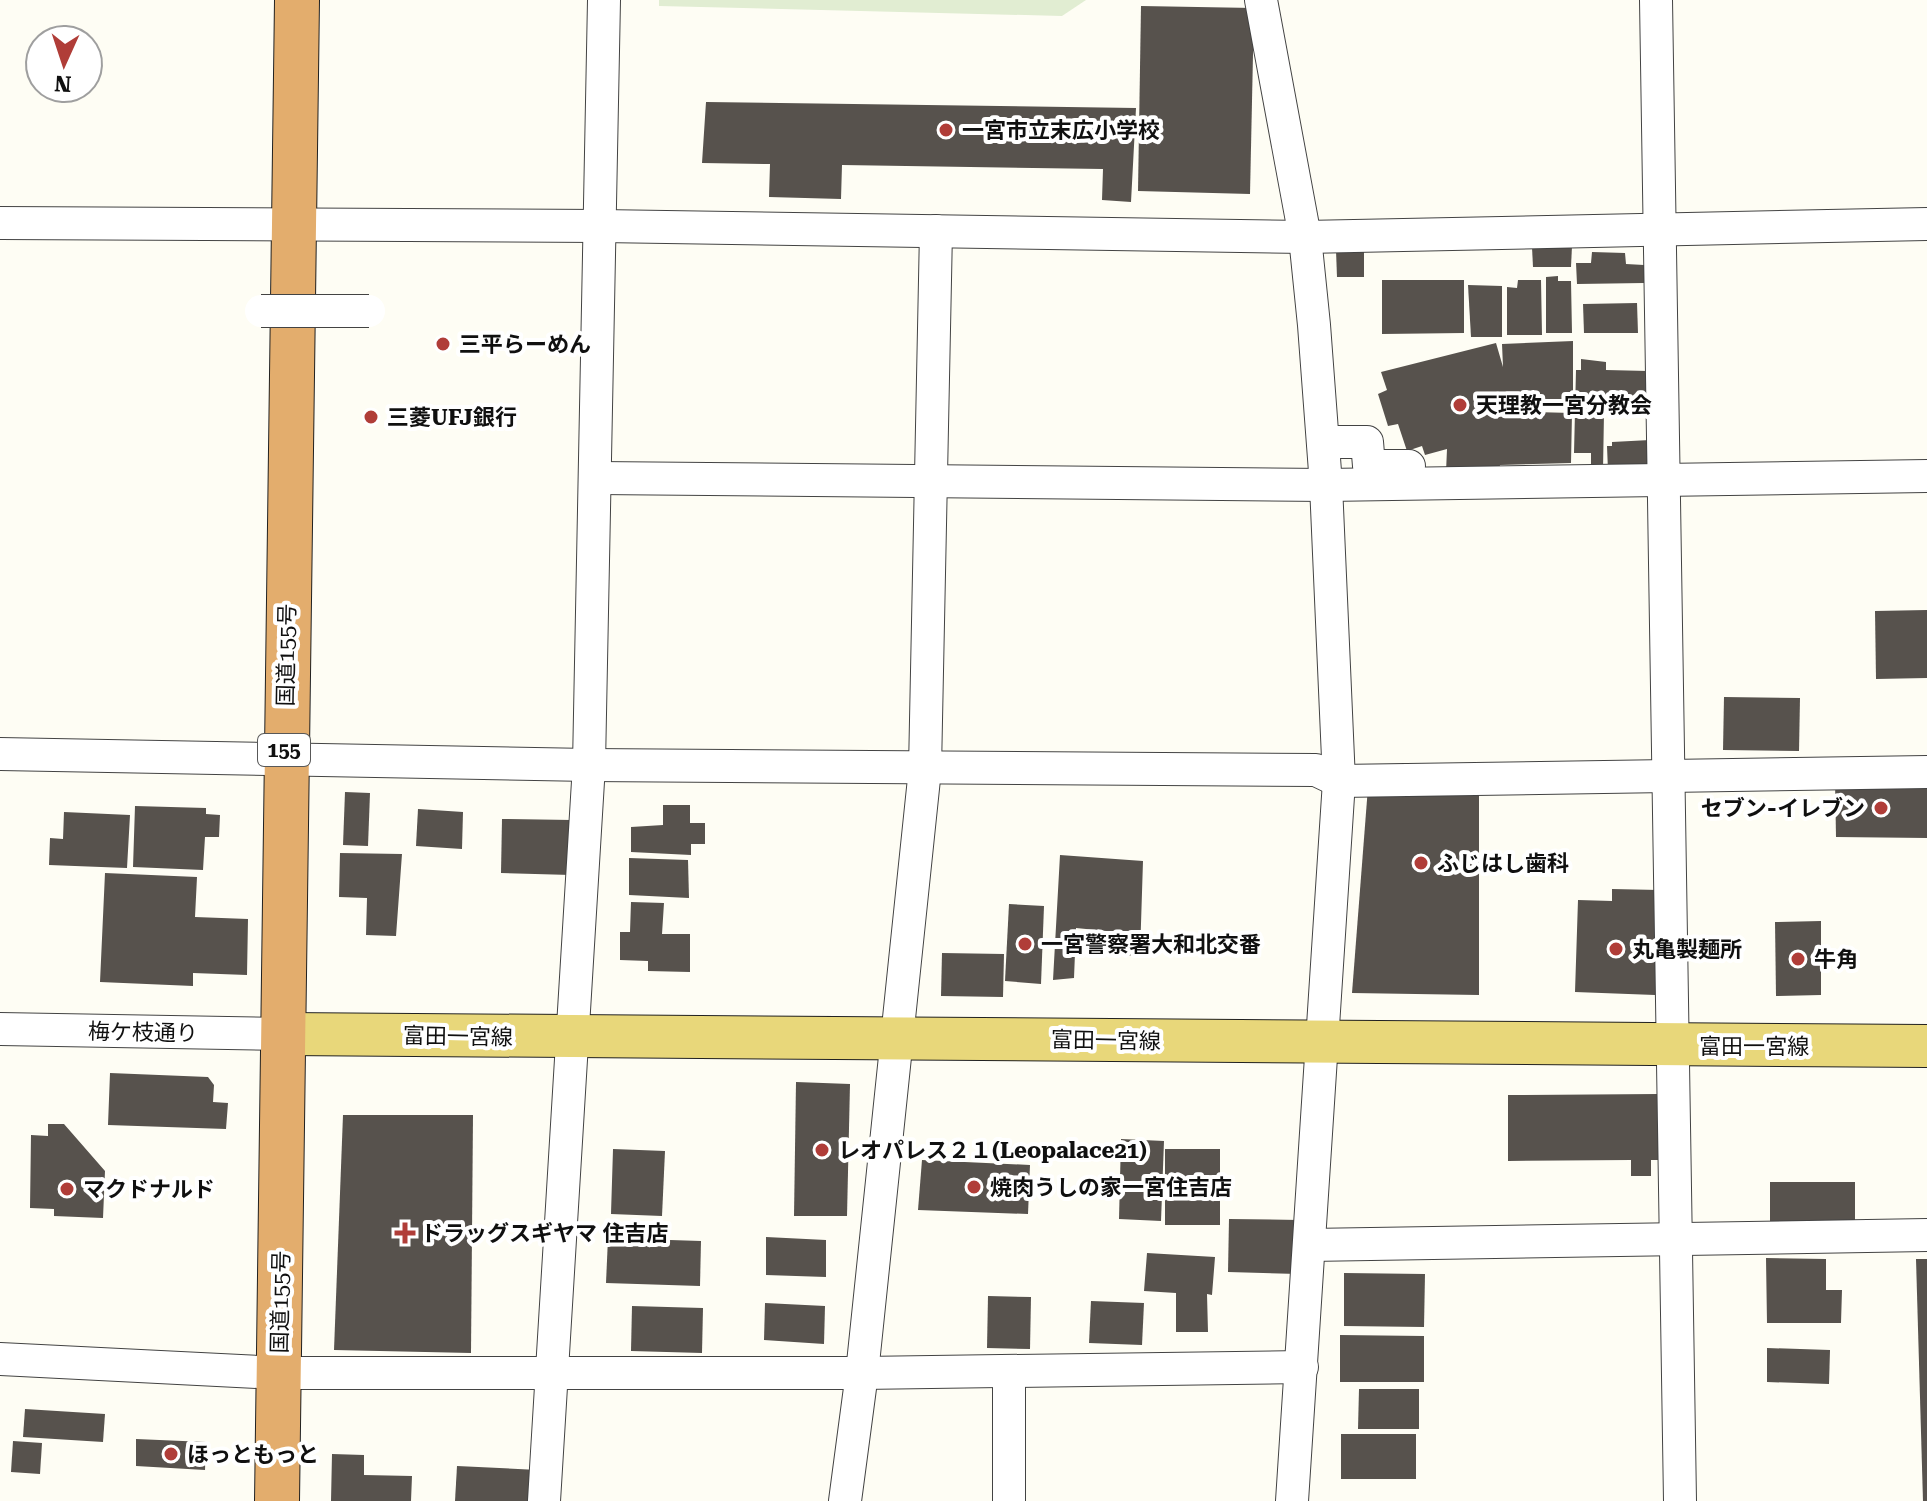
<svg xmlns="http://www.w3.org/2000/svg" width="1927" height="1501" font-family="'Roboto Serif','Noto Sans JP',serif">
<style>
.pitch{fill:#e1edd2}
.building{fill:#57524d}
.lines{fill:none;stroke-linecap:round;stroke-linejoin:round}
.minor-casing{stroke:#434343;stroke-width:34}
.major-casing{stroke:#212121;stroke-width:44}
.highway-casing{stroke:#212121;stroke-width:46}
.minor{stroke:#fff;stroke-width:32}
.major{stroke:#e8d77a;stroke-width:42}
.highway{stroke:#e3ad6d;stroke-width:44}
.minor-bridge-casing{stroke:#434343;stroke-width:34;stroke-linecap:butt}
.minor-bridge{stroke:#fff;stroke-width:32}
.poi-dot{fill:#b03d38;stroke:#fff;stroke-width:3}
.labels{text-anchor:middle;stroke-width:8;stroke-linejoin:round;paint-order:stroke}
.shield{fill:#fff;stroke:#585858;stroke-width:2}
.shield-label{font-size:20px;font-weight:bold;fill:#101010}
.poi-label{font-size:22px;font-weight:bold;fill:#101010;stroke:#fff;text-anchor:start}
.street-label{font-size:22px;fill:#101010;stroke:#fff}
</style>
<rect width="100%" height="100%" fill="#fefdf4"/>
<path class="pitch" d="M659,0H1086L1062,16L659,6Z"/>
<g class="building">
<path d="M1141,6L1254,8L1250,194L1138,191Z"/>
<path d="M706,102L1136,108L1131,202L1102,200L1103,169L842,165L841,199L769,197L770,164L702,163Z"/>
<path d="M1572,246L1571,267H1533L1532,247Z"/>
<path d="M1336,250L1364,251V277H1337Z"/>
<path d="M1592,252L1625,253L1626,264L1644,265V283L1577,284L1576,263H1591Z"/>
<path d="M1558,276V281H1571L1572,333H1546V277Z"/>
<path d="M1382,280H1464V333L1382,334Z"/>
<path d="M1518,280H1541L1542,335H1507V287L1517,288Z"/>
<path d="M1468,285L1502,286V337H1471Z"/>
<path d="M1637,303L1638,333H1584L1583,304Z"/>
<path d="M1573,341V402L1538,403L1537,409L1534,408V412L1572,413L1571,463L1500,465L1499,472H1446L1447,449L1425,455L1422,446L1407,451L1398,424L1388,426L1378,394L1387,390L1381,372L1496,343L1503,367L1502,344Z"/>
<path d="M1581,359L1606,362V370L1648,371V409H1644V414L1604,413L1603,470H1591V453H1574L1576,370H1581Z"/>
<path d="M1650,440L1652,469L1608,471L1607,446H1612V442Z"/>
<path d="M1927,610V678L1876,679L1875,611Z"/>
<path d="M1724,697L1800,698L1799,751L1723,750Z"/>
<path d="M1835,780H1927V838L1836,837Z"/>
<path d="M1368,787H1479V995L1352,993Z"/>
<path d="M345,792L370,793L368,846L343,845Z"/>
<path d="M663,805H690V823H705V844H691V855L631,852V827L663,825Z"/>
<path d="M135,806L206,808V814L220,815L219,837H205L203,870L133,867Z"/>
<path d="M418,809L463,812L462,849L416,846Z"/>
<path d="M64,812L130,815L127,868L49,865L50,838L63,839Z"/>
<path d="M502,819L572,820L571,875L501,873Z"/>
<path d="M340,853L402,854L396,936L366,935L367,898L339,897Z"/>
<path d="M1060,855L1143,861L1140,955L1115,956L1116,932L1076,928L1074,978L1053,980Z"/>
<path d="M629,858L688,860L689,898L629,895Z"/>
<path d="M105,873L197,877L195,917L248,919L247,975L193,973V986L100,982Z"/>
<path d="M1612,889L1659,890L1655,995L1575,992L1578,900L1612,901Z"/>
<path d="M631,902L664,903L662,934H690V972L648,971V961L620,960V932H630Z"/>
<path d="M1009,904L1044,906L1041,984L1005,981Z"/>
<path d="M1821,921V995L1776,996L1775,922Z"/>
<path d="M942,953L1004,954L1003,997L941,996Z"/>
<path d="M110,1073L208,1077L214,1085L213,1102L228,1103L226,1129L108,1125Z"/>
<path d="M796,1082L850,1084L847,1216H794Z"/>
<path d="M1658,1094V1160H1651V1176H1631V1160L1508,1161V1095Z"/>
<path d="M343,1115H473L471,1353L334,1350Z"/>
<path d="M48,1124H64L105,1171L103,1218L54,1216V1209L30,1208L31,1135L48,1136Z"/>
<path d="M1121,1139L1164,1141L1161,1221L1119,1219Z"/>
<path d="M613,1149L665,1151L662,1216L611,1214Z"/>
<rect x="1165" y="1149" width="55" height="76"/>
<path d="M922,1160L1030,1165L1028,1214L918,1210Z"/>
<rect x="1770" y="1182" width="85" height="41"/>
<path d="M1229,1219L1299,1220L1298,1274L1228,1272Z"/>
<path d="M766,1237L826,1240V1277L766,1275Z"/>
<path d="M608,1238L701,1241L700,1286L606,1283Z"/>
<path d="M1147,1253L1215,1257L1212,1295L1207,1294L1208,1332H1176V1293L1144,1291Z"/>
<path d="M1766,1258L1826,1259V1290H1842L1841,1323H1767Z"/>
<path d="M1916,1259H1927V1501H1923Z"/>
<path d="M1344,1273L1425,1274L1424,1327L1344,1326Z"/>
<path d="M988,1296L1031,1297L1030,1349L987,1348Z"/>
<path d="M1091,1301L1144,1303L1142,1345L1089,1343Z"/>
<path d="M765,1303L825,1306L824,1344L764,1340Z"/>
<path d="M632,1306L703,1308L702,1353L631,1351Z"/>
<path d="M1340,1335L1424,1336V1382H1340Z"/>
<path d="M1767,1348L1830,1350L1829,1384L1767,1382Z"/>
<path d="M1359,1389H1419V1429H1358Z"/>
<path d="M25,1409L105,1414L103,1442L23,1437Z"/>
<rect x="1341" y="1434" width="75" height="45"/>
<path d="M136,1439L206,1442L205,1470L136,1466Z"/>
<path d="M13,1441L42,1443L40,1474L11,1472Z"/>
<path d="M332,1454L364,1455V1475L412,1476L411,1501H331Z"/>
<path d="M457,1466L538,1470L537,1501H455Z"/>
</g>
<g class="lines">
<g class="minor-casing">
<g id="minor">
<path d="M1261,0L1305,237L1314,325L1326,485L1339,781L1292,1501"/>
<path d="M1656,0L1680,1501"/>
<path d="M0,223L601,226L1305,237L1927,224"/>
<path d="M1323,442H1367L1369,466H1409"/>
<path d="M597,478L1326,485L1927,476"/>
<path d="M0,754L589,765L1316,770L1339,781L1927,772"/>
<path d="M0,1029L286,1034"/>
<path d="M1309,1245L1927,1235"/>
<path d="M0,1359L278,1373H862L1302,1367"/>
<path d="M544,1501L589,765L604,0"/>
<path d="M845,1501L862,1373L925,769L936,231"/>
<path d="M1009,1501V1371"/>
</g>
</g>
<g class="major-casing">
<path id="major" d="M286,1034L1927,1046"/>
</g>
<g class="highway-casing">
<path id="highway" d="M277,1501L297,0"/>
</g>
<use href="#minor" class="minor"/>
<use href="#major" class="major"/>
<use href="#highway" class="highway"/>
<g class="minor-bridge-casing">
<path id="minor-bridge" d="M261,311H369"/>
</g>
<use href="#minor-bridge" class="minor-bridge"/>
</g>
<g class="poi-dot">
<circle cx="946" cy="130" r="8"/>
<circle cx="443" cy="344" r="8"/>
<circle cx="1460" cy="405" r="8"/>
<circle cx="371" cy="417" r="8"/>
<circle cx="1881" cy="808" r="8"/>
<circle cx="1421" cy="863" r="8"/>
<circle cx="1025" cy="944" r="8"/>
<circle cx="1616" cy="949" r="8"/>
<circle cx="1798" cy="959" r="8"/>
<circle cx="822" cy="1150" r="8"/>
<circle cx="974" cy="1187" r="8"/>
<circle cx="67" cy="1189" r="8"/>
<path d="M401 1221h8v8h8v8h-8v8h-8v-8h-8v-8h8z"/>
<circle cx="171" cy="1454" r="8"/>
</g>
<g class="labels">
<rect class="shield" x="258" y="734" width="52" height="32" rx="6"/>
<g class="shield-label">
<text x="284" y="757">155</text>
</g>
<g class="poi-label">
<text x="962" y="138">一宮市立末広小学校</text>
<text x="459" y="352">三平らーめん</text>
<text x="1476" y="413">天理教一宮分教会</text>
<text x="387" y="425">三菱UFJ銀行</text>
<text x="1865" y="816" text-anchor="end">セブン-イレブン</text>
<text x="1437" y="871">ふじはし歯科</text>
<text x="1041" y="952">一宮警察署大和北交番</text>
<text x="1632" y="957">丸亀製麺所</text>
<text x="1814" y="967">牛角</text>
<text x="838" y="1158">レオパレス２１(Leopalace21)</text>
<text x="990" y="1195">焼肉うしの家一宮住吉店</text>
<text x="83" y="1197">マクドナルド</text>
<text x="421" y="1241">ドラッグスギヤマ 住吉店</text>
<text x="187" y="1462">ほっともっと</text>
</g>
<g class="street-label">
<text transform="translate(286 655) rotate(-89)" y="8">国道155号</text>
<text transform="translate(143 1032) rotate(1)" y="8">梅ケ枝通り</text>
<text transform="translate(458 1036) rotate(1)" y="8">富田一宮線</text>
<text transform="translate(1106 1040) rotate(1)" y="8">富田一宮線</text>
<text x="1754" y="1054">富田一宮線</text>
<text transform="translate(280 1302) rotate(-89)" y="8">国道155号</text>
</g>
</g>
<g transform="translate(64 64) rotate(183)"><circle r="38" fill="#ffffff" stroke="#9f9f9f" stroke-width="2"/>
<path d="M0-6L14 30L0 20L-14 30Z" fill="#b03d38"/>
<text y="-12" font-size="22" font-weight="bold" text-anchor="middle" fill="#101010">N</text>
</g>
</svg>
